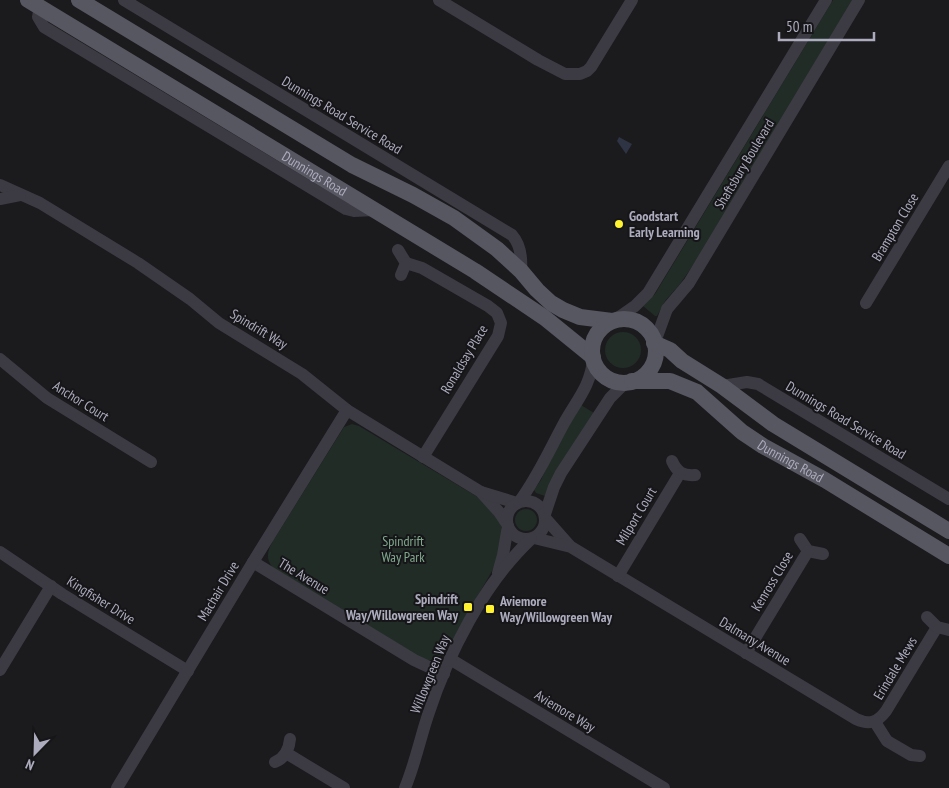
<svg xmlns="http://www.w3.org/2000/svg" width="949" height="788" font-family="'PT Sans Narrow',sans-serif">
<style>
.green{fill:#212c26}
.water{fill:#2e3443}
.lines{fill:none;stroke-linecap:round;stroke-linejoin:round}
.minor{stroke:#3c3b43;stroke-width:12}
.major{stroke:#575762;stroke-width:16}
.poi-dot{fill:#fff230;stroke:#161518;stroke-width:2}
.labels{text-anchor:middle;stroke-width:4;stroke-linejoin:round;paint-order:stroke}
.street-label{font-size:14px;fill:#acacbe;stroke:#161518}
.poi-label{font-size:14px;font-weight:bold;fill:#acacbe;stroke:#161518;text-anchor:start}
.park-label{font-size:14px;fill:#81aa8f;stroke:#161518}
</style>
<rect width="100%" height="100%" fill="#1b1a1d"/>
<g class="green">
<path d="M833,0H854L703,251L680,284L665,301L657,316H655L643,306L655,294Z"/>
<circle cx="623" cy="350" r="18"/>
<path d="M581,405L594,413L545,496L536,493L534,490L541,480L554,451Z"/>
<path d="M352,424L359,426L476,496L483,500L501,524L502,530L496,564L446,651L436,660H425L272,567C265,557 268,550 273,541L344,427Z"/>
<circle cx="526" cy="520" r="11"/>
</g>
<path class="water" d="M619,137L632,144L626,154L617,141Z"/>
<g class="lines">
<g class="minor">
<path d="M124,0L512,235C521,245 522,258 521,271"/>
<path d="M439,0L538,60L565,74H580L587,71L591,67L632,0"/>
<path d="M40,6L38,17L44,27L346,209L354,211L374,210"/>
<path d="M0,185L40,203L138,263L190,299L219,323L302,374L347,410L481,492L499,512L507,524"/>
<path d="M0,199L20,195"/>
<path d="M398,250L406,263L401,275"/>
<path d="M406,263L422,268L488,306L497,313L501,323L498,336L423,457"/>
<path d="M866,303L949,166"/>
<path d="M615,320L635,306L648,293L826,0"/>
<path d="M655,342L667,309L689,283L859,0"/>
<path d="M0,359L47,398L151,462"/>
<path d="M722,386L747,382L758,384L949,499"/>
<path d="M672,461C677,472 683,476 695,475"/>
<path d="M481,492L517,503"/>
<circle cx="526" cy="520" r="19"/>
<path d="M519,502C537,478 549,451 563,425C576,401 591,386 593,359"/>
<path d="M545,514L554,487L561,473L610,398L621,387L629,382"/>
<path d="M546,519L569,545"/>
<path d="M534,538L571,547L856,719C869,725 877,723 886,711L937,627"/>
<path d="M800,539L808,551L823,554"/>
<path d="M0,552L62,594L188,671"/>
<path d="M253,562L414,660L444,674"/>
<path d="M498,573L503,555L508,526"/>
<path d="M618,576L680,473"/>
<path d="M927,617L937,627L949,630"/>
<path d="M746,653L808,551"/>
<path d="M450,659L664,788"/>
<path d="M0,670L51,586"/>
<path d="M875,722L887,741L911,755L920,756"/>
<path d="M286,753L344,788"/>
<path d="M275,762C285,758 289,750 290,739"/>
<path d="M117,788L253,562L347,410"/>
<path d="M405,788C415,764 420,739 428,715C448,654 484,583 531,539"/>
</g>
<g class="major">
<path id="s1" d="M28,0L475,271L545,318L593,357"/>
<path d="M79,0L352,165L413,195L454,218L497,249L521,271L537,290L551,303L563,310L580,317L612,321"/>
<circle cx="624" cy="351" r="32"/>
<path d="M654,343L670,350L682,361L722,386L773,424L949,531"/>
<path id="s2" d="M632,381H670L697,392L742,432L763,446L825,480L949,556"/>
</g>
</g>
<g class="poi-dot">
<circle cx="619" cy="224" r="5"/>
<rect x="463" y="602" width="10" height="10" rx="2.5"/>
<rect x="485" y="604" width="10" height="10" rx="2.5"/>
</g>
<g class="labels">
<g class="street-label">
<text transform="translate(342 115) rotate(31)" y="5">Dunnings Road Service Road</text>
<text transform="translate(744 164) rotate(-59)" y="5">Shaftsbury Boulevard</text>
<text dy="5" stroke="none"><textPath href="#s1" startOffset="335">Dunnings Road</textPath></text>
<text transform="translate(895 227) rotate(-59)" y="5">Brampton Close</text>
<text transform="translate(259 329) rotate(31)" y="5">Spindrift Way</text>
<text transform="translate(464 359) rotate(-59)" y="5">Ronaldsay Place</text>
<text transform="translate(81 401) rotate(32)" y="5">Anchor Court</text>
<text transform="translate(846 420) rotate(31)" y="5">Dunnings Road Service Road</text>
<text dy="5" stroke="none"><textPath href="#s2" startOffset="184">Dunnings Road</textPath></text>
<text transform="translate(636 516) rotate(-59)" y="5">Milport Court</text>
<text transform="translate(304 576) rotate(31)" y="5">The Avenue</text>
<text transform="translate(772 581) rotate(-59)" y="5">Kenross Close</text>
<text transform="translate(218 591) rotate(-59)" y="5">Machair Drive</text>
<text transform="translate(101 600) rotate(32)" y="5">Kingfisher Drive</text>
<text transform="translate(755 641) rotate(31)" y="5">Dalmany Avenue</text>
<text transform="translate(895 668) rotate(-59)" y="5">Erindale Mews</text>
<text transform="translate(430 674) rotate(-68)" y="5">Willowgreen Way</text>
<text transform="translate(565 711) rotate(31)" y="5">Aviemore Way</text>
</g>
<g class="poi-label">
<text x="629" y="221">Goodstart<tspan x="629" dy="16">Early Learning</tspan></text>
<text x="458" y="604" text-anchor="end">Spindrift<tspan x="458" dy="16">Way/Willowgreen Way</tspan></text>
<text x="500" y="606">Aviemore<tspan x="500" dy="16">Way/Willowgreen Way</tspan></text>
</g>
<g class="park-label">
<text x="403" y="546">Spindrift<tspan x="403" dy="16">Way Park</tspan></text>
</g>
</g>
<g transform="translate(35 753) rotate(203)" stroke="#161518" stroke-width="4" paint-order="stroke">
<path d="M0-4L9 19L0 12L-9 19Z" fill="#acacbe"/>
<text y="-8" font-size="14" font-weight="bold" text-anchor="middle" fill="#acacbe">N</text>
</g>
<path d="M779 32v8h95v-8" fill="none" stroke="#acacbe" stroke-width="2.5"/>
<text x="786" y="32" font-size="15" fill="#acacbe" stroke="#161518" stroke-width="4" paint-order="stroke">50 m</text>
</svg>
